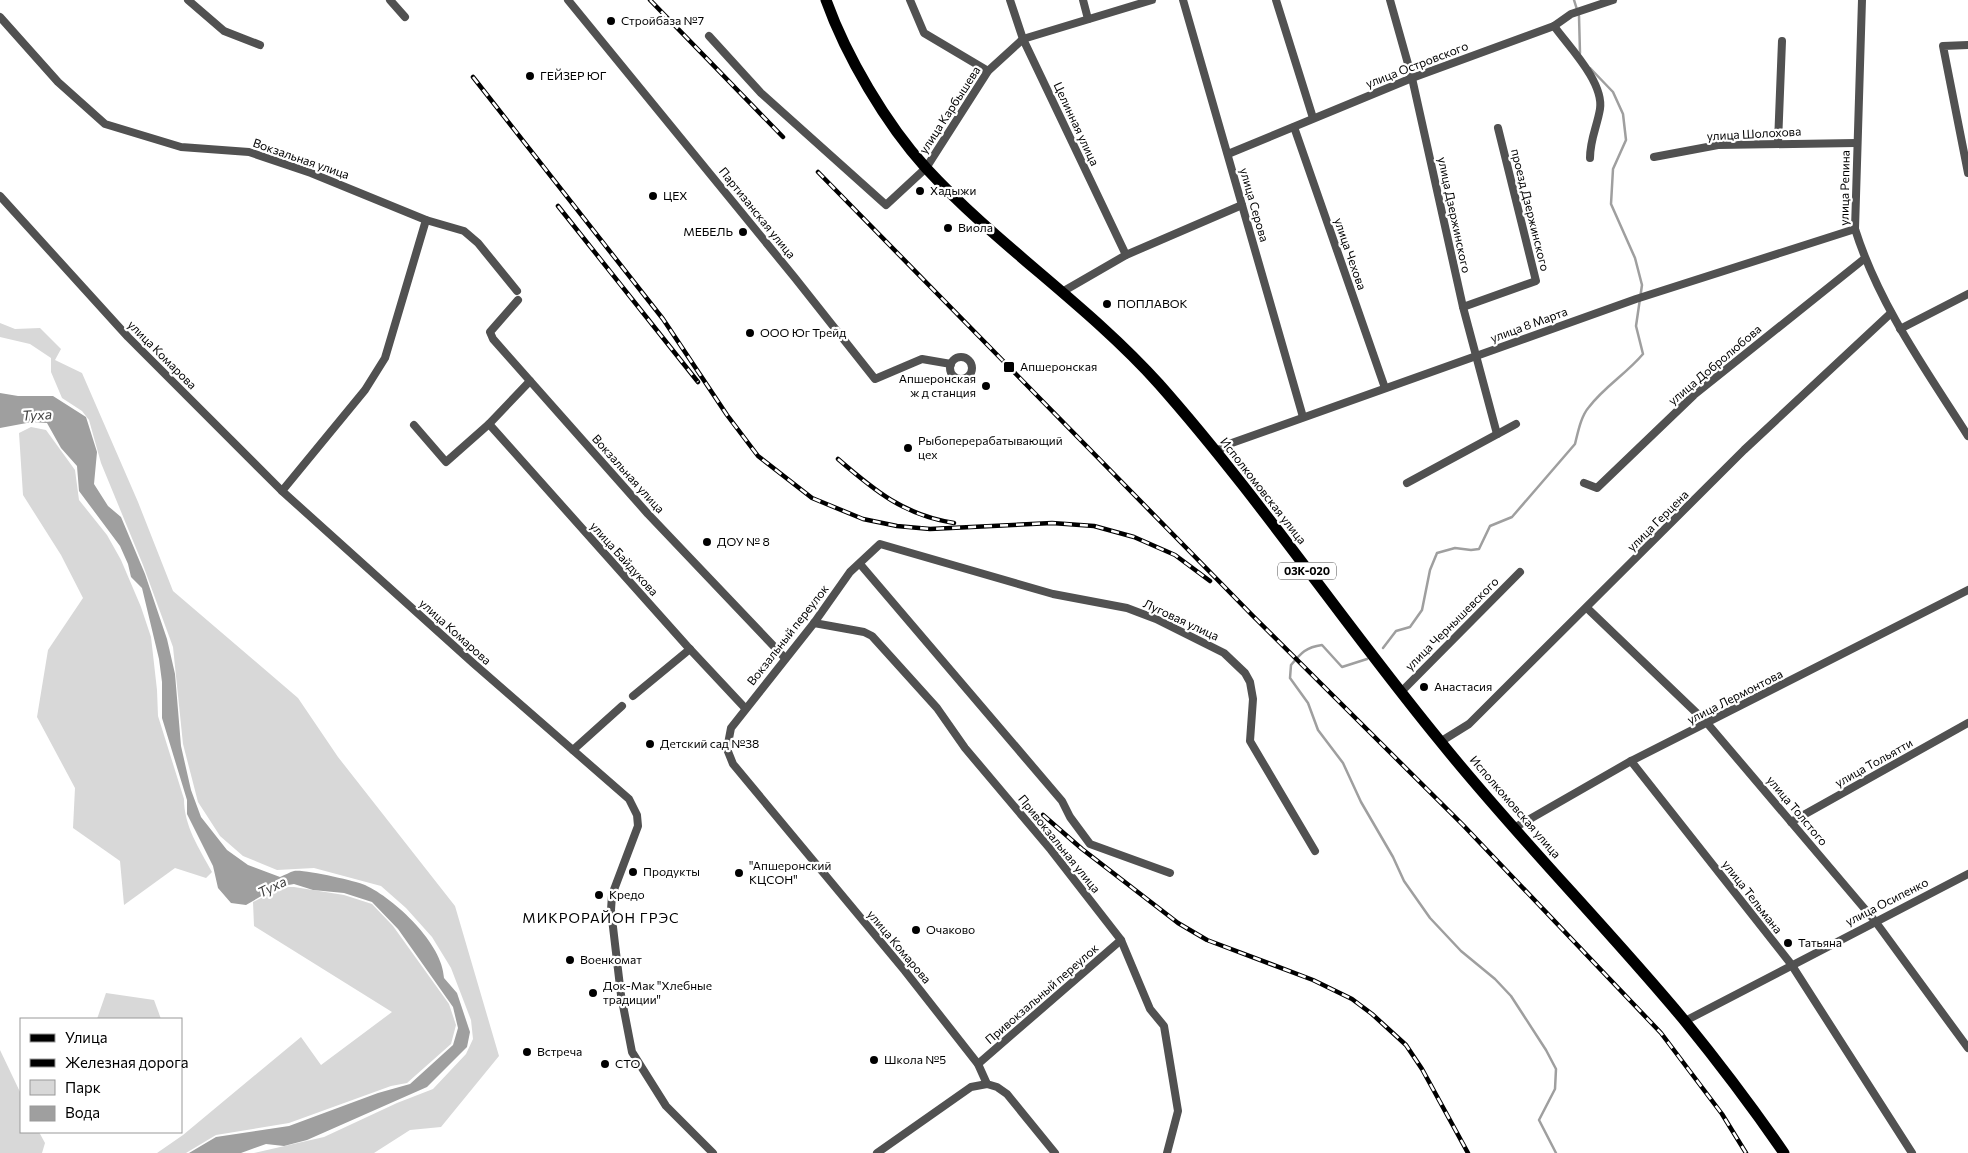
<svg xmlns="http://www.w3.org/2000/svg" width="1968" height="1153" font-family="Commissioner,sans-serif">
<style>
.green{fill:#d8d8d8}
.water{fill:#9f9f9f}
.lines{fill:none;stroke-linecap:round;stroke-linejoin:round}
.stream{stroke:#9f9f9f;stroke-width:2.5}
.minor{stroke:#515151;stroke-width:8}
.primary{stroke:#000;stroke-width:11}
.rail-casing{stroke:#000;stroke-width:4.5}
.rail{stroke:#fff;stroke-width:2.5;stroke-dasharray:8;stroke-linecap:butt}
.poi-dot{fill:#000;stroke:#fff;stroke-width:2}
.labels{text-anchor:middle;stroke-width:4.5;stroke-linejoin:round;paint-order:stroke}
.shield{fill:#fff;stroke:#4c4c4c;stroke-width:1}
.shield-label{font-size:11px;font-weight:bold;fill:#000}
.poi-label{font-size:12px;fill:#000;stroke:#fff;text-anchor:start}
.street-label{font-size:12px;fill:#000;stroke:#fff}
.water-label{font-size:14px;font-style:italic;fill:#404040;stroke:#fff}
.neighbourhood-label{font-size:14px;letter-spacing:1px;fill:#000;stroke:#fff}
</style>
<rect width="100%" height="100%" fill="#fff"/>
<g class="green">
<path d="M0,323L15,329L40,328L61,349L55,360L82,373L138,502L173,591L298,698L338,757L455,906L499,1056L441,1127L410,1130L374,1153H254L324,1137L397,1103L433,1089L466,1054L473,1039L471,1020L451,968L432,937L406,908L381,886L314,868L277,870L243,856L220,836L198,802L183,744L173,647L143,565L101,463L89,420L82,411L62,398L51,372V358L30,344L0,337Z"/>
<path d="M31,427L46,430L75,470L79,500L107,535L121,560L141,607L151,637L157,690L158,716L184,799C184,826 199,848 212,872L206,878L175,868L124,905L120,861L73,828L75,788L37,717L48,650L83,598L61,555L23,495L19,433Z"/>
<path d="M283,887H294L344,895L372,904L393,926L449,1004L456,1025L451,1044L407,1083L391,1086L289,1123L216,1135L186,1153H157L183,1135L301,1037L321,1065L392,1012L254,926L253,902Z"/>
<path d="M106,993L154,1000L161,1019H97Z"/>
<path d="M0,1050L21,1094V1132H39L45,1143L42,1153H0Z"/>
</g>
<path class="water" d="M0,393L18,396H53L86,417L97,452L94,484L108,506L121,517L145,574L167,639L175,674L181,746L191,790L201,817L227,850L248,865L280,877C285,875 290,872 294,871C303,869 356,881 365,885C395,899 443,944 444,978L457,993L470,1032L467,1047L427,1087L307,1140L284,1146L266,1144L241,1153H189L216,1137L289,1126L378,1093L410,1084L453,1045L458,1028L453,1007L398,929L372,902L344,893L313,890L294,884L277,887L246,905L231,903L218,888L213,866L187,814V800L162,718V682L159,659L142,588L131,577L128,564L120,546L79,491L77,466L61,448L47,423L32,422L0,428Z"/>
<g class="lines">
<g class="stream">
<path d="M1574,0L1579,16L1580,53"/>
<path d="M1383,648L1396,631L1410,627L1422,610L1430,570L1437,553L1455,548L1471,550L1479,549L1490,526L1512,517L1575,444C1578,432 1581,416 1589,407C1604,387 1626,374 1643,354L1636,326L1642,285L1635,258L1611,204L1613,169L1626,140L1623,114L1613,92L1590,68"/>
<path d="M1367,659L1342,667L1322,645C1306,647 1301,653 1291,665L1290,678L1308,703L1318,730L1343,763L1361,802L1393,857L1404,881L1430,918L1461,951L1495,979L1511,996L1546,1050L1556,1069L1555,1089L1539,1120L1556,1153"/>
</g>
<g class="minor">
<path d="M188,0L224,31L260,45"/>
<path d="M390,0L405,17"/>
<path d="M568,0L795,278L875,379L922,359L951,364"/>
<path d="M910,0L924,33L988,71"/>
<path d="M1010,0L1023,39L1126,255"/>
<path d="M1083,0L1088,19"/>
<path d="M1183,0L1303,417"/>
<path d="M1276,0L1313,118"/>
<path d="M1390,0L1412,78L1463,307L1497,434"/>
<path d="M1862,0L1855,229C1879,305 1926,370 1968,436"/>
<path d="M0,17L58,82L105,124L181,147L249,152L311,173L426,220L464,231L478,243L517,291"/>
<path d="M1554,26C1569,47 1604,82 1600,109C1597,127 1590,139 1590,158"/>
<path d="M709,36L761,93L886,205L926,168L988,71L1023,39L1152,0"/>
<path d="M1968,45L1943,46L1968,173"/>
<path d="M1294,127L1385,388"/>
<path d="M1778,143L1782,41"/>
<path d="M1228,154L1412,78L1554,26L1571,14L1613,0"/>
<path d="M1654,157L1718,145L1856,143"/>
<path d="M0,196L128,337L282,491L473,663L629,799L637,815L638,826L612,895L611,910L621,995L632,1052L666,1106L713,1153"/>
<path d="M1062,292L1126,255L1242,205"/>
<path d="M518,300L490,332L493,339L648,514L785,658"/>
<path d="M1463,307L1536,281L1498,128"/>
<path d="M1900,329L1968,294"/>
<circle cx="961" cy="368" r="11"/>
<path d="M489,424L687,646L745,708"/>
<path d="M414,425L446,462L489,424L530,381"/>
<path d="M1215,452L1229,444L1636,299L1855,229"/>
<path d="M1407,483L1516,424"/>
<path d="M1584,483L1597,488L1694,395L1864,259"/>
<path d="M282,491L365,390L385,358L426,220"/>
<path d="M860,564L1062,801L1070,817L1090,844L1170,873"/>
<path d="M1587,608L1707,723L1875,921L1968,1048"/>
<path d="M814,623L864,632L872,636L937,708L965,748L1051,850L1121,940L1150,1009L1164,1026L1178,1111L1167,1153"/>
<path d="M1401,692L1520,572"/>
<path d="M633,696L690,649"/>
<path d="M1440,742L1469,724L1744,450L1891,313"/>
<path d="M573,750L622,706"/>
<path d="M1631,761L1791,964L1912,1153"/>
<path d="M1791,822L1968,723"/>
<path d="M1514,828L1631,761L1968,590"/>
<path d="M1685,1021L1968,874"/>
<path d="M978,1064L1121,940"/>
<path d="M877,1153L971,1087L987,1084"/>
<path d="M1055,1153L1007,1094L997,1087L987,1084L978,1064L905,971L733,764L727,749L731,728L814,623L850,572L880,544L1053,594L1127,608L1156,619L1224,653L1245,673L1250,682L1253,699L1250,741L1315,851"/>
</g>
<path class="primary" d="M826,0C846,56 886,124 926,168C998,246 1088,305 1159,384C1259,497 1344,624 1440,741C1517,837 1605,925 1684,1020C1719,1063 1753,1108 1784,1153"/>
<g class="rail-casing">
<g id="rail">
<path d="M650,0L783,137"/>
<path d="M473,77L663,319L727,415L758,456L812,498L863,519L897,526L930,529L1052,523L1094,526L1134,537L1175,555L1210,581"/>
<path d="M818,172L1253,616L1463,825L1661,1033L1722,1114L1746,1153"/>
<path d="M558,206L698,382"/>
<path d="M838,459C875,491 904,515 954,523"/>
<path d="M1043,815L1082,849L1178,923L1207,940L1313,980L1352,999L1372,1014L1406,1045L1422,1069L1468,1153"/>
</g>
</g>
<use href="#rail" class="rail"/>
</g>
<g class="poi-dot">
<circle cx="611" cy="21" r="5"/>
<circle cx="530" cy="76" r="5"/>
<circle cx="920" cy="191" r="5"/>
<circle cx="653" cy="196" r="5"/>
<circle cx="948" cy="228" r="5"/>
<circle cx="743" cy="232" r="5"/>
<circle cx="1107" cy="304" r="5"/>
<circle cx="750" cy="333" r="5"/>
<rect x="1003" y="361" width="12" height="12" rx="2.5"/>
<circle cx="986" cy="386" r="5"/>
<circle cx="908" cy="448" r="5"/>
<circle cx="707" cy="542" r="5"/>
<circle cx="1424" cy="687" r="5"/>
<circle cx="650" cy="744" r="5"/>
<circle cx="633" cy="872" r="5"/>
<circle cx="739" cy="873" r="5"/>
<circle cx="599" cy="895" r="5"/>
<circle cx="916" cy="930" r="5"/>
<circle cx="1788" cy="943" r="5"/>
<circle cx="570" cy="960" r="5"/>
<circle cx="593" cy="993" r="5"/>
<circle cx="527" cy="1052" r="5"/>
<circle cx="874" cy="1060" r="5"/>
<circle cx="605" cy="1064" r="5"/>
</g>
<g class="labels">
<rect class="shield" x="1278" y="562.5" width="58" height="17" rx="4"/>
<g class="shield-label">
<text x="1307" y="575">03К-020</text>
</g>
<g class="poi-label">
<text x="621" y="25">Стройбаза №7</text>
<text x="540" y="80">ГЕЙЗЕР ЮГ</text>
<text x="930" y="195">Хадыжи</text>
<text x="663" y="200">ЦЕХ</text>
<text x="958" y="232">Виола</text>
<text x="733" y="236" text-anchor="end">МЕБЕЛЬ</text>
<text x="1117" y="308">ПОПЛАВОК</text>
<text x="760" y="337">ООО Юг Трейд</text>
<text x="1020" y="371">Апшеронская</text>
<text x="976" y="383" text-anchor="end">Апшеронская<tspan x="976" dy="14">ж д станция</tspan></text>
<text x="918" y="445">Рыбоперерабатывающий<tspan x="918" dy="14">цех</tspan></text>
<text x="717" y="546">ДОУ № 8</text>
<text x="1434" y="691">Анастасия</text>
<text x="660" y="748">Детский сад №38</text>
<text x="749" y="870">"Апшеронский<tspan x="749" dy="14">КЦСОН"</tspan></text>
<text x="643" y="876">Продукты</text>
<text x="609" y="899">Кредо</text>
<text x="926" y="934">Очаково</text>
<text x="1798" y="947">Татьяна</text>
<text x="580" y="964">Военкомат</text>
<text x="603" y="990">Док-Мак "Хлебные<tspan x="603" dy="14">традиции"</tspan></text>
<text x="537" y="1056">Встреча</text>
<text x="884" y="1064">Школа №5</text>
<text x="615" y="1068">СТО</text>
</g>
<g class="street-label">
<text transform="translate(1417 65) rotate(-21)" y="4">улица Островского</text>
<text transform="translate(950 110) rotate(-57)" y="4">улица Карбышева</text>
<text transform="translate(1076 124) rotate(65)" y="4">Целинная улица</text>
<text transform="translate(1754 134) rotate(-3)" y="4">улица Шолохова</text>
<text transform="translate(301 159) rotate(19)" y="4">Вокзальная улица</text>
<text transform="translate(1845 188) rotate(-89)" y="4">улица Репина</text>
<text transform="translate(1254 205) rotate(74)" y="4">улица Серова</text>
<text transform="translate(1530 210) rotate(76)" y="4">проезд Дзержинского</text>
<text transform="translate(757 213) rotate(51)" y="4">Партизанская улица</text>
<text transform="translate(1454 215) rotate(78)" y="4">улица Дзержинского</text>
<text transform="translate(1350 254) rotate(71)" y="4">улица Чехова</text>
<text transform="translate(1529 325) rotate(-20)" y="4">улица 8 Марта</text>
<text transform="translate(162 355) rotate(45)" y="4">улица Комарова</text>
<text transform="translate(1715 365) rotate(-40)" y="4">улица Добролюбова</text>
<text transform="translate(628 474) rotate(48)" y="4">Вокзальная улица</text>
<text transform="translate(1263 491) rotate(52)" y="4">Исполкомовская улица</text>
<text transform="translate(1658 521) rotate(-45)" y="4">улица Герцена</text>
<text transform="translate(624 559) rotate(48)" y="4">улица Байдукова</text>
<text transform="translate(1181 620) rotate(25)" y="4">Луговая улица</text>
<text transform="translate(1452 624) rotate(-45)" y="4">улица Чернышевского</text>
<text transform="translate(455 632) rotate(42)" y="4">улица Комарова</text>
<text transform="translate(788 635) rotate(-52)" y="4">Вокзальный переулок</text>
<text transform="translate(1735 697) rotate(-27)" y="4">улица Лермонтова</text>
<text transform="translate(1874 763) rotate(-29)" y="4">улица Тольятти</text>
<text transform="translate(1515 807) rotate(49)" y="4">Исполкомовская улица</text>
<text transform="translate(1797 811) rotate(50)" y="4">улица Толстого</text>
<text transform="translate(1059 844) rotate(51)" y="4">Привокзальная улица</text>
<text transform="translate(1752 897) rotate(52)" y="4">улица Тельмана</text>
<text transform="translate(1887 902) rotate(-27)" y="4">улица Осипенко</text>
<text transform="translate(899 947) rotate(50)" y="4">улица Комарова</text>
<text transform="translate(1042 994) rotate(-41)" y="4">Привокзальный переулок</text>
</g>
<g class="water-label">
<text transform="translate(37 415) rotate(-3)" y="5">Туха</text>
<text transform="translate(272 887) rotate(-26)" y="5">Туха</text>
</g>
<g class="neighbourhood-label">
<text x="601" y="923">МИКРОРАЙОН ГРЭС</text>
</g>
</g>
<rect x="20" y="1018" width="162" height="115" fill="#ffffff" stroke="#999999"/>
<rect x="30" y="1034" width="25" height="8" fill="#000000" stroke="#999999"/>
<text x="65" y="1043" font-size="15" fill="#000000">Улица</text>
<rect x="30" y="1059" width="25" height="8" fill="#000000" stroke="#999999"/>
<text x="65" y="1068" font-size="15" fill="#000000">Железная дорога</text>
<rect x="30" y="1080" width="25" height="15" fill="#d8d8d8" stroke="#999999"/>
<text x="65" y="1093" font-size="15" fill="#000000">Парк</text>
<rect x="30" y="1106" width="25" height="15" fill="#9f9f9f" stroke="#999999"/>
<text x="65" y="1118" font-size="15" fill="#000000">Вода</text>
</svg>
